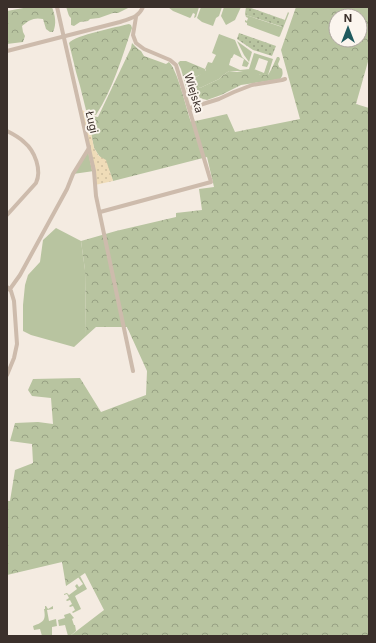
<svg xmlns="http://www.w3.org/2000/svg" width="376" height="643" font-family="Inter,sans-serif">
<style>
.grass{fill:#b8c4a0;fill-rule:evenodd}
.forest{fill:url(#forest-crowns);fill-rule:evenodd}
.sand{fill:url(#sand-dots)}
.park{fill:url(#park-dots)}
.lines{fill:none;stroke-linecap:round;stroke-linejoin:round}
.minor{stroke:#cdbbac;stroke-width:4}
.labels{text-anchor:middle;stroke-width:4;stroke-linejoin:round;paint-order:stroke}
.street-label{font-size:11px;fill:#3b302b;stroke:#fbf5ee}
</style>
<defs>
<pattern id="forest-crowns" width="20" height="18" patternUnits="userSpaceOnUse"><rect width="20" height="18" fill="#b8c4a0"/><path d="M2 6a3 3 0 1 1 6 0M12 15a3 3 0 1 1 6 0" fill="none" stroke="#97a083"/></pattern>
<pattern id="sand-dots" width="8" height="8" patternUnits="userSpaceOnUse"><rect width="8" height="8" fill="#efdcb8"/><path d="M2 2h.1M6 6h.1" fill="none" stroke="#cebd9e" stroke-width="1.8" stroke-linecap="round"/></pattern>
<pattern id="park-dots" width="8" height="8" patternUnits="userSpaceOnUse"><rect width="8" height="8" fill="#b8c4a0"/><path d="M2 2h.1M6 6h.1" fill="none" stroke="#97a083" stroke-width="1.8" stroke-linecap="round"/></pattern>
</defs>
<rect width="100%" height="100%" fill="#f4ebe1"/>
<g class="grass">
<path d="M168,7H199L196,17L194,18L195,14L193,13L191,17L190,18L173,11Z"/>
<path d="M201,7H222L219,16L216,18L213,26L202,22L197,18Z"/>
<path d="M224,7H241L235,20L226,25L221,16Z"/>
<path d="M246,7H249L246,15L282,27L288,12L289,13L280,36L279,37L247,25V23L245,22V20L247,21L248,18L246,17L245,14Z"/>
<path d="M219,34L235,40L242,57L249,63L247,67L242,66L244,59L234,54L232,58H231L229,65L240,70L250,69H249L254,53L273,59L268,75H261L244,71H229L222,76L219,79L200,88C196,85 194,82 195,77L198,76L206,70L205,69L208,62L212,63L216,55L212,53ZM259,58L268,61L264,73L254,69H255Z"/>
<path d="M237,41L252,52L249,62L244,55Z"/>
<path d="M89,148L94,171L73,174Z"/>
<path d="M56,228L81,241L85,270L86,336L74,347L31,335L23,331V305L25,285L28,275L40,262L43,240Z"/>
<path d="M80,576L87,589L75,596L81,609L73,613L72,612L75,610L73,606L70,607L69,606L72,604L70,600L67,601L66,600L69,598L67,594L64,595V594L67,593L69,595L77,589L75,586L77,584L79,587L83,584L78,577Z"/>
<path d="M45,606H46L48,609L53,606V609L47,610L49,621L56,619L57,626L52,627V636H42L40,629L34,630L33,626C44,622 46,620 44,609H45Z"/>
<path d="M70,613L74,618L72,619L74,625H75L76,631L70,636H68L65,625L59,626L58,620L65,618L64,615Z"/>
</g>
<g class="forest">
<path d="M29,7H52C55,15 57,24 53,32H50L46,29L43,19C34,17 29,20 22,26L23,32L25,36L23,42L7,44V11Z"/>
<path d="M66,7H130L118,13H113L99,18L90,19L88,21L80,22L74,26L71,25V18C68,16 68,11 66,7Z"/>
<path d="M296,7H369V58L356,104L369,108V636H70L104,610L85,573L66,586L62,562L7,575V501H10L15,470L33,463L32,444L10,441L15,423L38,422L53,424L51,398L32,396L28,390L33,379L80,378L101,412L146,395L147,371L127,327H96L86,336L85,270L81,241L116,231L176,217V213L202,210L199,189L214,187L207,157L113,181L110,172L94,148L87,113L91,116L98,117L131,48L132,43L138,49L141,51L144,56L166,64L169,62C178,71 186,108 191,122L227,114L235,132L300,119L281,50ZM336,16H360V40H336Z"/>
<path d="M129,24L131,25L132,28C122,57 113,89 96,115L93,114L86,110L80,86L76,72L69,43C75,35 118,27 129,24Z"/>
<path d="M277,57H279L280,59L278,64L279,67L282,69C283,73 283,76 280,79L241,85L221,95L207,100L203,99L198,97L189,95L186,87L181,69L178,63L180,61H186L205,69V73L195,77C194,82 196,85 200,88L219,79L222,76L229,71L237,72L249,70L261,75H268C272,69 274,63 277,57Z"/>
</g>
<path class="sand" d="M79,108L87,113L94,148L99,156L106,160L113,181L95,185Z"/>
<g class="park">
<path d="M248,7L285,20L283,27L246,15Z"/>
<path d="M239,33L276,46L272,56L253,50L237,39Z"/>
</g>
<g class="lines">
<g class="minor">
<path d="M57,7L94,171L96,196L133,371"/>
<path d="M7,51L120,22C131,18 138,18 143,7"/>
<path d="M190,108L219,99L234,92L252,85L282,80L285,79"/>
<path d="M100,212L211,182L176,65L170,60L144,49L136,43L133,35L136,17"/>
<path d="M7,215L36,183C42,170 35,151 24,142C19,137 13,134 7,131"/>
<path d="M7,287L11,291L14,301L17,344L14,358L7,375"/>
<path d="M10,289L20,275L67,189L73,174L89,148"/>
</g>
</g>
<g class="labels">
<g class="street-label">
<text transform="translate(194 93) rotate(73)" y="4">Wiejska</text>
<text transform="translate(92 122) rotate(77)" y="4">Ługi</text>
</g>
</g>
<rect width="376" height="643" fill="none" stroke="#3b302b" stroke-width="16"/>
<g transform="translate(348 28)"><circle r="19" fill="#fbf5ee" stroke="#aea6a0"/>
<path d="M0-3L7 15L0 10L-7 15Z" fill="#1f5a5e"/>
<text y="-6" font-size="11" font-weight="bold" text-anchor="middle" fill="#3b302b">N</text>
</g>
</svg>
